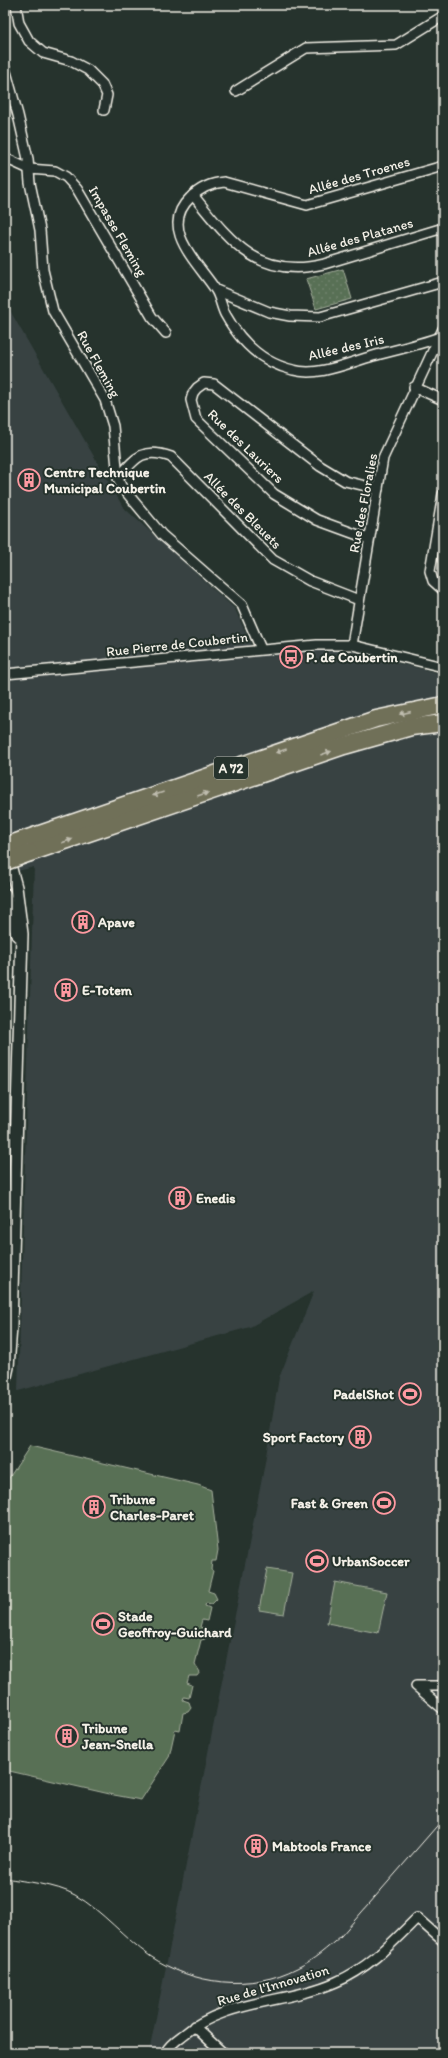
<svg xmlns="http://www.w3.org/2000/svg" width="448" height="2058" font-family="Itim,sans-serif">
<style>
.built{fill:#384343}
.park{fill:url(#park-dots);stroke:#a6b09e}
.pitch{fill:#596f54;stroke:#a6b09e}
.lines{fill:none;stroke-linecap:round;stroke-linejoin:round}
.minor-casing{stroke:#f4f1e8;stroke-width:12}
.tertiary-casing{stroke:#f4f1e8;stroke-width:14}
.motorway-casing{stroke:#f4f1e8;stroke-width:19}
.minor{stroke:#26332d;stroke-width:9}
.tertiary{stroke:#26332d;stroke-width:11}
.motorway{stroke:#706f59;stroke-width:16}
.tram{stroke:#f4f1e8;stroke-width:1}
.motorway-bridge-casing{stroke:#f4f1e8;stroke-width:19;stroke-linecap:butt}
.motorway-bridge{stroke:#706f59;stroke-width:16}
.oneway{fill:#bfbdaf}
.labels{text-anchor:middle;stroke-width:4;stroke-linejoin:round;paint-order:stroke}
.shield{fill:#26332d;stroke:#b6b8b0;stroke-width:1}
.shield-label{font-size:13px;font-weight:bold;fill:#f4f1e8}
.street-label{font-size:14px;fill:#f4f1e8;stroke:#26332d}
.poi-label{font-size:14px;font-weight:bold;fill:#f4f1e8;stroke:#26332d;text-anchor:start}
</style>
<defs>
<pattern id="park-dots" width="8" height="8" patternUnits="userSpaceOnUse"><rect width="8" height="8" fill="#596f54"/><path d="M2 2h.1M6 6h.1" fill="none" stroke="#71846d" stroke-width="1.8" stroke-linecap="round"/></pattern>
</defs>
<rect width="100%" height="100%" fill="#26332d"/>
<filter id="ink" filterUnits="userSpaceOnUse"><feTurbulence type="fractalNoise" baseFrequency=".025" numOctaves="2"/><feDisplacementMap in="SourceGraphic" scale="8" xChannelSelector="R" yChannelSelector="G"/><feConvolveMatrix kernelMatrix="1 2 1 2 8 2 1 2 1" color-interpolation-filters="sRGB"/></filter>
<g filter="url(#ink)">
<path class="built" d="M5,302L123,507L235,609L251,645L352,652L443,674V2053H149L264,1468L279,1378L314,1291L250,1327L18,1391L34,867L5,874Z"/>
<path class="park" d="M343,269L352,299L316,309L306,279Z"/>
<g class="pitch">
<path d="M30,1446L198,1485L211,1490L218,1550L216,1561H212L211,1570L213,1571L208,1591L214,1593L217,1599L212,1604L206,1603L205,1606L210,1608L207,1621L202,1620L200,1627L206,1629L208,1635L205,1639L201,1640L195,1664L200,1672L197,1676H189L187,1683L192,1685L189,1698L184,1697L183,1700L189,1702L191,1708L188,1712L183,1713L180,1731L175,1730L169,1757L141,1800L114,1795L5,1770V1484Z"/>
<path d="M267,1569L292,1573L284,1614L259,1610Z"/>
<path d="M335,1582L387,1592L378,1633L327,1623Z"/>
</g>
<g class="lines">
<g class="minor-casing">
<g id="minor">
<path d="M16,5L19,23L29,41L43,53L71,61L88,70L102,84L107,95L104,110"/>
<path d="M5,68L18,115L28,159L30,183L40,230L43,270L53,311L105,400L113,426L118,478L121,486L162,535L242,605L261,649"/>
<path d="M236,91L306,48L396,45L443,16"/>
<path d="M5,158L29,169L55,171L66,177L77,189L152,317L166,333"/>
<path d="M193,195C230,241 258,280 324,264L443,228"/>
<path d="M216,290L269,312L290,316L320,317L443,282"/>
<path d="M440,337C418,345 395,350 373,356C348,363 318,377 293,370C262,363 240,341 225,314C221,306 220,296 215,289C198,263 158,228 190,198C200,188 211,183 224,182L307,205L443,166"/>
<path d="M414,387L443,400"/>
<path d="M118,478C136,457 143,447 171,457L273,560L310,581L359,600"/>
<path d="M443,494L430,571L433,581L443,590"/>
<path d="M369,539L317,520L274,494L196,419L191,400L193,393L197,388L204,383L214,384L320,466L345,481L378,489"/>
<path d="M352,645L383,458L443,329"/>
<path d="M5,674L317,645H352L443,667"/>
<path d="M443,1686H416L443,1709"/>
<path d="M194,2026L223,2053"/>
<path d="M165,2053C169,2046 175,2041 182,2036C225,1999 286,2004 336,1982C369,1968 392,1943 417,1918L443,1941"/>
</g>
</g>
<g class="tertiary-casing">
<g id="tertiary">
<path d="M5,894L17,935"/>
<path d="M5,1381L8,1367L11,1327L22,934L16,887L7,854"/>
</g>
</g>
<g class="motorway-casing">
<g id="motorway">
<path d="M22,840L376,719L443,705"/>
<path d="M30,853L344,746L411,727L443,723"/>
</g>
</g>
<use href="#minor" class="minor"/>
<use href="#tertiary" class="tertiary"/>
<use href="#motorway" class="motorway"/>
<path class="tram" d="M5,1878C27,1882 55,1884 75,1895C103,1911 124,1938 150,1956C193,1985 251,1992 297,1968C314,1960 327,1948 341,1936L443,1819"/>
<g class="motorway-bridge-casing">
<g id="motorway-bridge">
<path d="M5,846L22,840"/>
<path d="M5,862L30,853"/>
</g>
</g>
<use href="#motorway-bridge" class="motorway-bridge"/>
</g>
<defs><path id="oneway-solid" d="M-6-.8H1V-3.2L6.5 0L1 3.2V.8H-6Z"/></defs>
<g class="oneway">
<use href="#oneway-solid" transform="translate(405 713) rotate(167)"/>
<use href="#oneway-solid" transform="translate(281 751) rotate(161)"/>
<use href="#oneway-solid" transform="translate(326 753) rotate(-19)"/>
<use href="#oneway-solid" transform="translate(158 794) rotate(161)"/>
<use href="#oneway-solid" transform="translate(203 794) rotate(-19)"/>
<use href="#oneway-solid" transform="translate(67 841) rotate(-19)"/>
</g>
</g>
<defs>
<g id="building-ring" transform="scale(1.15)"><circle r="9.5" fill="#26332d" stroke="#ff9aa2" stroke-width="1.5"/><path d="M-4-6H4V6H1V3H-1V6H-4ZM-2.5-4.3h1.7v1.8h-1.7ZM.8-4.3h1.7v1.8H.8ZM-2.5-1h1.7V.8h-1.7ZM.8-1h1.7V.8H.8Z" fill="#ff9aa2"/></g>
<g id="bus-ring" transform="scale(1.15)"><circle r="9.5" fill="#26332d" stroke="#ff9aa2" stroke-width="1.5"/><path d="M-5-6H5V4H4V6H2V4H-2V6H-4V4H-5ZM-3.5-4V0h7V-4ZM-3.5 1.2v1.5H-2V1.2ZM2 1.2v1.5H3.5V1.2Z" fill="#ff9aa2"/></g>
<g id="stadium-ring" transform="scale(1.15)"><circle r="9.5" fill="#26332d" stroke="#ff9aa2" stroke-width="1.5"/><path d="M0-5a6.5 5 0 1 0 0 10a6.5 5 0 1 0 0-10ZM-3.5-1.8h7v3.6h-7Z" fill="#ff9aa2"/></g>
</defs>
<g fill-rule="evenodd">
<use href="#building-ring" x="29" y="480"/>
<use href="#bus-ring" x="291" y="657"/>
<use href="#building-ring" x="83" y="922"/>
<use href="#building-ring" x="66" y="990"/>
<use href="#building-ring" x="180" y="1198"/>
<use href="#stadium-ring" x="410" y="1394"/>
<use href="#building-ring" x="360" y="1437"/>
<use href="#stadium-ring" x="384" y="1503"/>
<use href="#building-ring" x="94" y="1507"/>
<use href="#stadium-ring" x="317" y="1561"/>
<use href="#stadium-ring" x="103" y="1624"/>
<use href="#building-ring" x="67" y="1736"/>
<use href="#building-ring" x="256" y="1846"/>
</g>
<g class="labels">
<rect class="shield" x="214" y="757" width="34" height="22" rx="3"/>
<g class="shield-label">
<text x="231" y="773">A 72</text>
</g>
<g class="street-label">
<text transform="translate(359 175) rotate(-16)" y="5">Allée des Troenes</text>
<text transform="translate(118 231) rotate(60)" y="5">Impasse Fleming</text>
<text transform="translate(360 237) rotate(-16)" y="5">Allée des Platanes</text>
<text transform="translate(346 347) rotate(-13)" y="5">Allée des Iris</text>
<text transform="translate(99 364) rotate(61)" y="5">Rue Fleming</text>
<text transform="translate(246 446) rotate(44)" y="5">Rue des Lauriers</text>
<text transform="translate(363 503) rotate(-79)" y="5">Rue des Floralies</text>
<text transform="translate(243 510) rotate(45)" y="5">Allée des Bleuets</text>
<text transform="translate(177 644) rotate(-6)" y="5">Rue Pierre de Coubertin</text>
<text transform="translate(273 1985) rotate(-16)" y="5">Rue de l'Innovation</text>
</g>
<g class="poi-label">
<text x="44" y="477">Centre Technique<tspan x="44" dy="16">Municipal Coubertin</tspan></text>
<text x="306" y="662">P. de Coubertin</text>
<text x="98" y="927">Apave</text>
<text x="82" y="995">E-Totem</text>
<text x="196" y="1203">Enedis</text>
<text x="394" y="1399" text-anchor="end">PadelShot</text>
<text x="344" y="1442" text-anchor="end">Sport Factory</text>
<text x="110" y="1504">Tribune<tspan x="110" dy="16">Charles-Paret</tspan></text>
<text x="368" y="1508" text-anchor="end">Fast &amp; Green</text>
<text x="332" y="1566">UrbanSoccer</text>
<text x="118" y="1621">Stade<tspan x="118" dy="16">Geoffroy-Guichard</tspan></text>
<text x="82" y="1733">Tribune<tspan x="82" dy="16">Jean-Snella</tspan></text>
<text x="272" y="1851">Mabtools France</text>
</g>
</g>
<rect width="448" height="2058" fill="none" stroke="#26332d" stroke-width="20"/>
<rect x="10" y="10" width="428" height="2038" fill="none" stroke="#f4f1e8" stroke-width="1.5" filter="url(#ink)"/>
</svg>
